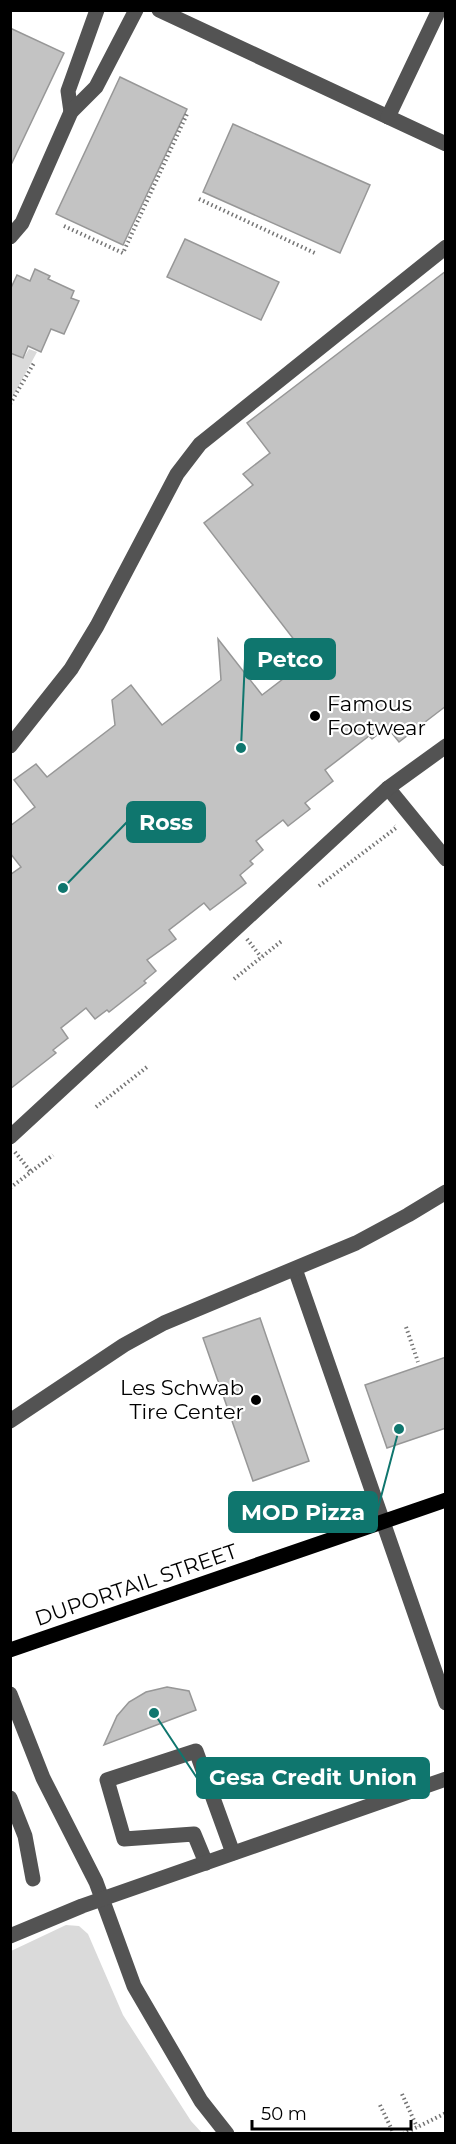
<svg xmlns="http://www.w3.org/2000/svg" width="456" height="2144" font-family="Montserrat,sans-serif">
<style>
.green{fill:#dadada}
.building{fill:#c3c3c3;stroke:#979797;stroke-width:1.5}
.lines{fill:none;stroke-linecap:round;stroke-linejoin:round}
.path{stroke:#757575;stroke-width:4;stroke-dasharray:1.5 3;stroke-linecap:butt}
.minor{stroke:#535353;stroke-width:15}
.major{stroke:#000;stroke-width:15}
.poi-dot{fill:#000;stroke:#fff;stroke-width:2}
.labels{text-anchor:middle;stroke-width:4.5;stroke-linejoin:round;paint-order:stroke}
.poi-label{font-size:21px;fill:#000;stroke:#fff;text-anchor:start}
.street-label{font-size:21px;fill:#000;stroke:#fff}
.leader{fill:none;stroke:#0f766e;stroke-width:2}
.callout-dot{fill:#0f766e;stroke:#fff;stroke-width:2}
.callout{fill:#0f766e;stroke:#0f766e;stroke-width:2}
.callout-label{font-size:22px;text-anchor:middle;font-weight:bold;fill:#fff}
</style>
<rect width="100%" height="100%" fill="#fff"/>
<g class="green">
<path d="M29,349L37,352L11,400V354L23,359Z"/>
<path d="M66,1925L79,1926L88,1934L123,2015L191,2121L202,2133H11V1951Z"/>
</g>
<g class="building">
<path d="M10,28L64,53L10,167Z"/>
<path d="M120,77L187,109L123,245L56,214Z"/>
<path d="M233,124L370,185L340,253L203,192Z"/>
<path d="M185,239L279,282L261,320L167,277Z"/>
<path d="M35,269L50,276L48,279L74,291L71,298L79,301L64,334L51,329L41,352L28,346L23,358L10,353V290L17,275L30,281Z"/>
<path d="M446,271V706L399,742L387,727L372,739L369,736L325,770L333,781L305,803L310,809L288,826L283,820L256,841L263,850L250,861L253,864L240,875L246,883L210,910L204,903L169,930L176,939L147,960L156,971L144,981L146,983L109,1012L107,1010L95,1019L86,1008L61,1028L68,1038L53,1050L56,1053L10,1089V875L21,867L10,853V826L35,807L14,780L36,764L47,777L115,725L112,700L131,685L162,725L221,680L218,639L262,695L309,659L204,523L253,485L243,474L270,453L247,423Z"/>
<path d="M260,1318L309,1461L253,1481L203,1338Z"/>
<path d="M446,1357V1428L387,1448L365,1385Z"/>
<path d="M167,1687L189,1691L196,1710L104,1745L117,1716L129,1702L146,1692Z"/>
</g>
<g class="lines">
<g class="path">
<path d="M199,199L317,254"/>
<path d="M64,226L123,253L187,114"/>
<path d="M10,404L34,363"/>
<path d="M319,886L396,828L394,826"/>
<path d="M247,939L261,957"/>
<path d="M234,979L283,940"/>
<path d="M96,1107L147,1067"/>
<path d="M15,1152L31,1172"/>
<path d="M10,1188L53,1155"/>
<path d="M406,1327L418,1362"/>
<path d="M445,2074H446"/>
<path d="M402,2094L417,2127"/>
<path d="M380,2105L394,2134"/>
<path d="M403,2134L446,2113"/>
</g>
<g class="minor">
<path d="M159,10L446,144"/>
<path d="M71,112L68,91L97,10"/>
<path d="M388,117L439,10"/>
<path d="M10,237L22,223L71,112L96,87L136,10"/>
<path d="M10,746L71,669L97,626L177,474L200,444L446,247"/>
<path d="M388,788L446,859"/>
<path d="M10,1137L388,788L446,746"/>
<path d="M295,1269L446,1703"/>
<path d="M10,1421L124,1345L164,1323L356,1243L408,1215L446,1192"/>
<path d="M10,1694L43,1778L96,1882L134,1986L201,2101L227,2134"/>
<path d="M10,1798L25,1836L33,1879"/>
<path d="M206,1863L194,1834L124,1839L107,1780L196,1751L233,1853"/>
<path d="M10,1936L82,1906L446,1779"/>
</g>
<path class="major" d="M10,1650L446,1500"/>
</g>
<g class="poi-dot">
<circle cx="315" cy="716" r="6"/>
<circle cx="256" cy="1400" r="6"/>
</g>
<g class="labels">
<g class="poi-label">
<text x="327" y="711">Famous<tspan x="327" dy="24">Footwear</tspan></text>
<text x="244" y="1395" text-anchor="end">Les Schwab<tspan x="244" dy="24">Tire Center</tspan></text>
</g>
<g class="street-label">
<text transform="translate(136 1585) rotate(-19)" y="7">DUPORTAIL STREET</text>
</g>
</g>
<path class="leader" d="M241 748L245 659M63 888L127 822M399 1429L377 1512M154 1713L197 1778"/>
<g class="callout-dot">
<circle cx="241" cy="748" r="6"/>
<circle cx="63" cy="888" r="6"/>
<circle cx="399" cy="1429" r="6"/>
<circle cx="154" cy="1713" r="6"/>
</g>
<g class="callout">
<rect x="245" y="639" width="90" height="40" rx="6"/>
<rect x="127" y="802" width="78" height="40" rx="6"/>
<rect x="229" y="1492" width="148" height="40" rx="6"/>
<rect x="197" y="1758" width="232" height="40" rx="6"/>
</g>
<g class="callout-label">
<text x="290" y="667">Petco</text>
<text x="166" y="830">Ross</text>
<text x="303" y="1520">MOD Pizza</text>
<text x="313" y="1785">Gesa Credit Union</text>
</g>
<rect width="456" height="2144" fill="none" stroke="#000000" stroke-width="24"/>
<path d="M252 2120v9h159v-9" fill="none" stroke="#000000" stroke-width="3"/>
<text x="261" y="2120" font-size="18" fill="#000000" stroke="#ffffff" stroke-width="4.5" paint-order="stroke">50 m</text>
</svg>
